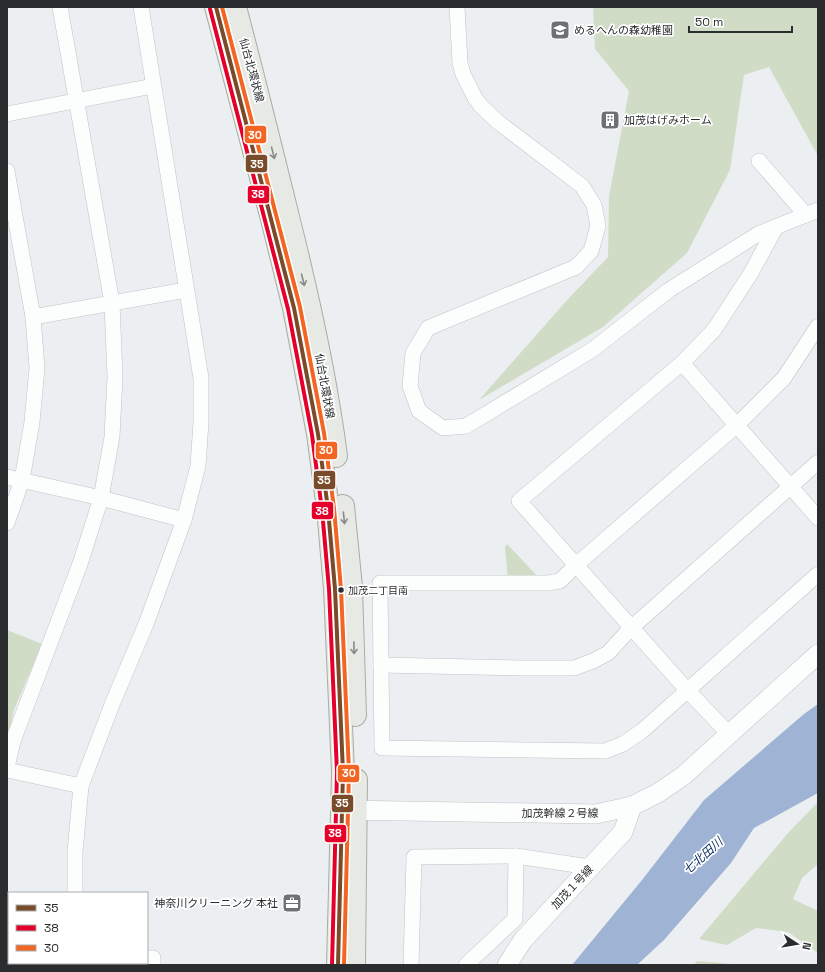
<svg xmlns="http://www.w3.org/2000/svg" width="825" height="972" font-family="'Space Grotesk','Noto Sans JP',sans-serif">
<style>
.green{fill:#d0dcc6}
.water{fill:#9fb4d5}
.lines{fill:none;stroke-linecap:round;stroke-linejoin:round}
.minor-casing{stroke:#c1c2c5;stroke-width:16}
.tertiary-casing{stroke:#c1c2c5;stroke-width:20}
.primary-casing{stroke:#a8ada4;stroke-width:24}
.minor{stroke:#fcfdfd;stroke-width:15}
.tertiary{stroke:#fcfdfd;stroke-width:19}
.primary{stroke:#e7e9e4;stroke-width:22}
.bus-1-casing{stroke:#fff;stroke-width:7}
.bus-2-casing{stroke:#fff;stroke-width:7}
.bus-3-casing{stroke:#fff;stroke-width:7}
.bus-1{stroke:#7a4b2a;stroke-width:4}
.bus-2{stroke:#e4002b;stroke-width:4}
.bus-3{stroke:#f26522;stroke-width:4}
.oneway{stroke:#888a89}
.bus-dot{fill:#2a2c2e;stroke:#fff;stroke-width:1.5}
.labels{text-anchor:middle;stroke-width:3.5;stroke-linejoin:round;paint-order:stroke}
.bus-label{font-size:10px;fill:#2a2c2e;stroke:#fff;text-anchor:start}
.poi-label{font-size:11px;fill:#2a2c2e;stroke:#fff;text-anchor:start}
.street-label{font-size:11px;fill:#2a2c2e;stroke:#fff}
.water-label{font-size:12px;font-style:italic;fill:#0e2f68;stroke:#fff}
.line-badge{stroke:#fff;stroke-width:1.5}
.badge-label{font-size:11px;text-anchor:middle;font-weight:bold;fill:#fff}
</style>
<rect width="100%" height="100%" fill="#eceff2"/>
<g class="green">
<path d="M593,7H818V156L769,67L744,75L730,170L687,253L603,327L479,400L568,299L608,257L609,196L629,91L595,49Z"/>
<path d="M507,544L541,580L508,581L505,547Z"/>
<path d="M7,630L42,644L14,710L7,741Z"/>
<path d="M818,802V864L802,878L793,899L818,911V953L788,932L756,928L727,945L699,939L788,833Z"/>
<path d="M697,961L745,965H694Z"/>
</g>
<path class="water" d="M818,704V793L754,828L731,863L664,940L637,965H572L642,880L704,800L804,714Z"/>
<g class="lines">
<g class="minor-casing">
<g id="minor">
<path d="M457,7L460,63L463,74L475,98L481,106L498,122L582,186L594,205L598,226L591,251L576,267L428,328L413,353L410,386L419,411L443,428L466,426L592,350L669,290L758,234L818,210"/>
<path d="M7,114L153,86"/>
<path d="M759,161L806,215"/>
<path d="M7,171L33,317L37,368L32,422L22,480L7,523"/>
<path d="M33,317L186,290"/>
<path d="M818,326L784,378L737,425L576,565L560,581L548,583H380L382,748L605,751L623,744L642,731L818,574"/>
<path d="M682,363L818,518"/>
<path d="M7,477L101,498L184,520"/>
<path d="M381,665L522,668H574L593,661L608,653L631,628L818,462"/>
<path d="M729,734L687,690L519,501L682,363L714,330L751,273L776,227"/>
<path d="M7,767L13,741L80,564L101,498L112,437L115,377L112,303L60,7"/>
<path d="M7,770L81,786"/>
<path d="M75,893V852L81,786L113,702L146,624L184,520L198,466L201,422V378L141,7"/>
<path d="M7,950H9"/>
<path d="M147,958H153V965"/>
<path d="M74,965V963"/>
<path d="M411,965L414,857L516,856L590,867"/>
<path d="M466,965L515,919L516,856"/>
</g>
</g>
<g class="tertiary-casing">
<g id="tertiary">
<path d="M342,810L596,814L632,806L658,793L683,776L818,654"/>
<path d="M507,965L523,940L623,832L632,806"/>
</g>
</g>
<g class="primary-casing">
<g id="primary">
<path d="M216,7L273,223L294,308L318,434L328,509L335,589L343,772L338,965"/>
<path d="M235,7C254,79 272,152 290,225C309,301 326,378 336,456"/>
<path d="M343,506L351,587L355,715"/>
<path d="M354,965L356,780"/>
</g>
</g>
<use href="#minor" class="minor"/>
<use href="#tertiary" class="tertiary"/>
<use href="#primary" class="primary"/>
<g class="bus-1-casing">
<path id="bus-1" d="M216,7L294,308L318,434L328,509L335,589L343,772L338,965"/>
</g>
<g class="bus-2-casing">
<path id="bus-2" d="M210,9L288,309L312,435L322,510L329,589L337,772L332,965"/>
</g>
<g class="bus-3-casing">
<path id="bus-3" d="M222,7L300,307L324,433L334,508L341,589L349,772L344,965"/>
</g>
<use href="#bus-1" class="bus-1"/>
<use href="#bus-2" class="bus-2"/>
<use href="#bus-3" class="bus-3"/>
</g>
<defs><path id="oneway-shaft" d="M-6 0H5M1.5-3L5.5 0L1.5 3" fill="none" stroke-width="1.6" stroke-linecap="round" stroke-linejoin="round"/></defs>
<g class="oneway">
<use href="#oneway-shaft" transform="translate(273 153) rotate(76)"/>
<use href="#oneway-shaft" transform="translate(303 280) rotate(76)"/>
<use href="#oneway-shaft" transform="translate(344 518) rotate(84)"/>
<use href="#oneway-shaft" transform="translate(354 648) rotate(89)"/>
</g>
<defs>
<g id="school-square" transform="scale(1)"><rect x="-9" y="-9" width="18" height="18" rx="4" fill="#6e7073" stroke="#fff"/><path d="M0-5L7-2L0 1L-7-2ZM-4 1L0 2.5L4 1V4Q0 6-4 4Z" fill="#fff"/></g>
<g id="building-square" transform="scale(1)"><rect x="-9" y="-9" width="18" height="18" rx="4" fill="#6e7073" stroke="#fff"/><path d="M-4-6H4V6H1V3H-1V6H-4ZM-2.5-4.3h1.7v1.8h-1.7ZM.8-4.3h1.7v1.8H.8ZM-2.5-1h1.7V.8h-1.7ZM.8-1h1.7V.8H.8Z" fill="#fff"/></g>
<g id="office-square" transform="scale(1)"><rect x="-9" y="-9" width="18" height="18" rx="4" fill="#6e7073" stroke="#fff"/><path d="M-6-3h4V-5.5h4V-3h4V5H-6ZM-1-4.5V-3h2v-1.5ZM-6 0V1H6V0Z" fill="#fff"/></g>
</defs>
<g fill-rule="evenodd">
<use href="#school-square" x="560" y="30"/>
<use href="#building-square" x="610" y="120"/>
<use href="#office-square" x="292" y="903"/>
</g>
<circle class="bus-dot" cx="341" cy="590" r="3.5"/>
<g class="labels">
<g class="bus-label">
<text x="348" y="594">加茂二丁目南</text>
</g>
<g class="poi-label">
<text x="574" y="34">めるへんの森幼稚園</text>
<text x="624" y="124">加茂はげみホーム</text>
<text x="278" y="907" text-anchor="end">神奈川クリーニング 本社</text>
</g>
<g class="street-label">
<text transform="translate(252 70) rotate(75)" y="4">仙台北環状線</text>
<text transform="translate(325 386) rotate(80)" y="4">仙台北環状線</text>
<text x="560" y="817">加茂幹線２号線</text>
<text transform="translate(572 887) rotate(-47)" y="4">加茂１号線</text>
</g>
<g class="water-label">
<text transform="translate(703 856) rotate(-42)" y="4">七北田川</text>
</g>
</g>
<g class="line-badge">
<rect x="244" y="125" width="23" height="19" rx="4" fill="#f26522"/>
<rect x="245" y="154" width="23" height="19" rx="4" fill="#7a4b2a"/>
<rect x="247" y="185" width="23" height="19" rx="4" fill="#e4002b"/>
<rect x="315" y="441" width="23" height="19" rx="4" fill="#f26522"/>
<rect x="313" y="470" width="23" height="20" rx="4" fill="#7a4b2a"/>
<rect x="311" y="501" width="23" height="19" rx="4" fill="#e4002b"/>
<rect x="337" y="764" width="23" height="19" rx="4" fill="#f26522"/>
<rect x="331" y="794" width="23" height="19" rx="4" fill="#7a4b2a"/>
<rect x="324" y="824" width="23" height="19" rx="4" fill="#e4002b"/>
</g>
<g class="badge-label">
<text x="255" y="139">30</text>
<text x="257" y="168">35</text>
<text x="258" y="198">38</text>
<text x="326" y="454">30</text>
<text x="324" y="484">35</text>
<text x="322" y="515">38</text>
<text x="349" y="777">30</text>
<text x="342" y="807">35</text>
<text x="335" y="837">38</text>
</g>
<rect width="825" height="972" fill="none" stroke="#2a2c2e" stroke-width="16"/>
<rect x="8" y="892" width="140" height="72" fill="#ffffff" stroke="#aaabab"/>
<rect x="16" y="905" width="20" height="6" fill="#7a4b2a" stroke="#aaabab"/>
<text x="44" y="912" font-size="12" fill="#2a2c2e">35</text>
<rect x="16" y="925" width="20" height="6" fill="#e4002b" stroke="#aaabab"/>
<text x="44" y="932" font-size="12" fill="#2a2c2e">38</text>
<rect x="16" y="945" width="20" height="6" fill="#f26522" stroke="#aaabab"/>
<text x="44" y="952" font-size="12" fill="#2a2c2e">30</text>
<g transform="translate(797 944) rotate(102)" stroke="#ffffff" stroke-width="3" paint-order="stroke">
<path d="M0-3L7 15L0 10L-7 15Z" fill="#2a2c2e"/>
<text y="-6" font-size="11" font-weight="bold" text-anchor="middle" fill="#2a2c2e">N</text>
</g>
<path d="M689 26v6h103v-6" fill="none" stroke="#2a2c2e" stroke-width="2"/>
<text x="695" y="26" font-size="12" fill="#2a2c2e" stroke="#ffffff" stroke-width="3" paint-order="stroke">50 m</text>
</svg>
